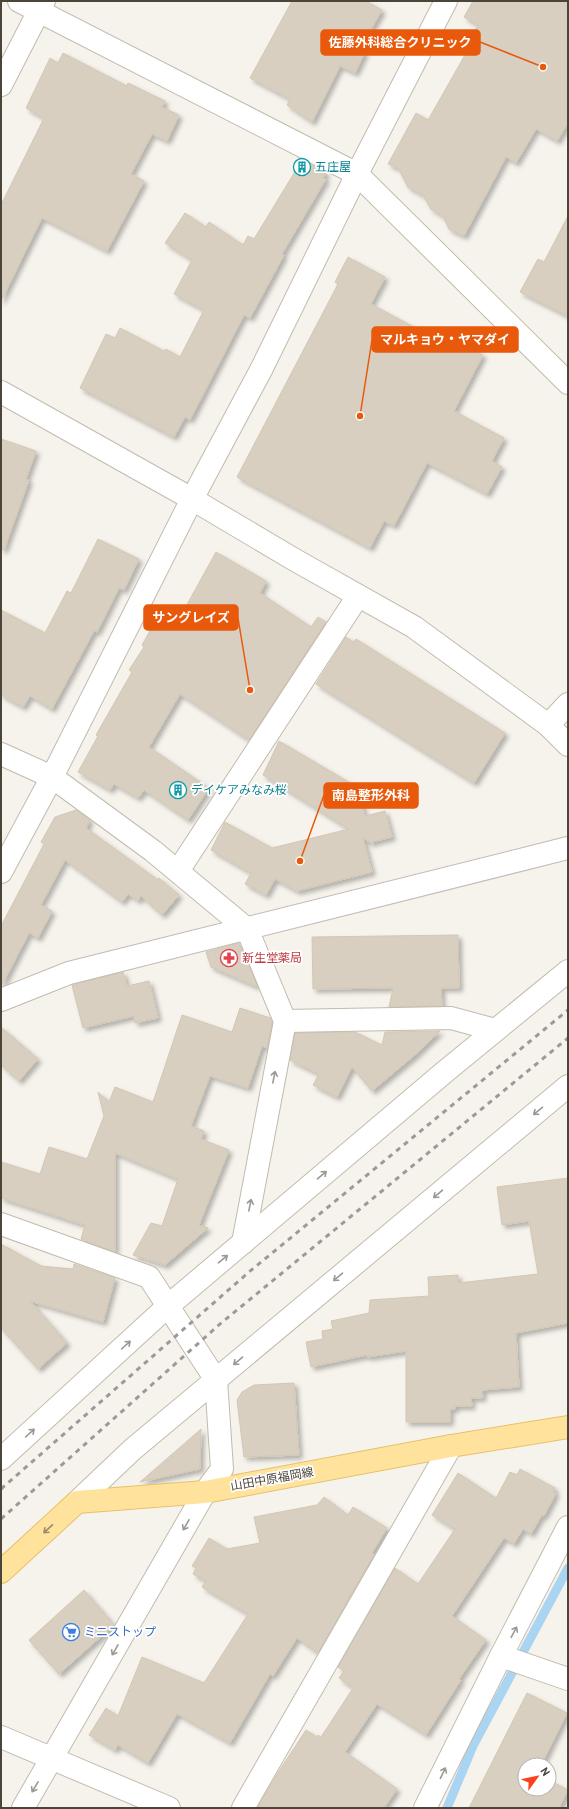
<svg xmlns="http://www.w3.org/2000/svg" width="569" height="1809" font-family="'PT Sans','Noto Sans JP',sans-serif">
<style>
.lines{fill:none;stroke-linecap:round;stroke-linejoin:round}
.stream{stroke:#a9d4f2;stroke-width:9}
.building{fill:#d8cfc1;stroke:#d3c7b4;filter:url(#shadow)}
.minor-casing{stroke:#c2bbae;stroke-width:24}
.major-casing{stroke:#e6c16a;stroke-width:24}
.minor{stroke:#fff;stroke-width:22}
.major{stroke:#ffe39c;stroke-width:22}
.rail{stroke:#9a9a9a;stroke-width:3;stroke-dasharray:5 5;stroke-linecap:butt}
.oneway{stroke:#9c9892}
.oneway2{stroke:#9c8c66}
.labels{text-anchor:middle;stroke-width:3.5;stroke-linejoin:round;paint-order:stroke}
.culture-label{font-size:12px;fill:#0d838f;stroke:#fff;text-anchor:start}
.health-label{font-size:12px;fill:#be3a42;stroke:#fff;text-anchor:start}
.street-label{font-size:12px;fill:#4b4439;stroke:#fff}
.shop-label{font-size:12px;fill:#366cbe;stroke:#fff;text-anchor:start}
.leader{fill:none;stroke:#e8590c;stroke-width:1.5}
.callout-dot{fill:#e8590c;stroke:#fff;stroke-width:1.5}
.callout{fill:#e8590c;stroke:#e8590c;stroke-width:1.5}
.callout-label{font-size:13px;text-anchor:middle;font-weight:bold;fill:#fff}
</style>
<defs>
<filter id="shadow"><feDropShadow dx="3.5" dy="3.5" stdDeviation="2" flood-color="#0004"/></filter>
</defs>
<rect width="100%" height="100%" fill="#f6f3ec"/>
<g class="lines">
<path class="stream" d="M447,1808L473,1746L568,1568"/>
</g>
<g class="building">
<path d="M292,1H366L382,10L360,49L365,52L355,73L340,66L312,122L287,105L290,99L250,78Z"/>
<path d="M473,1H568V123L557,141L536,129L516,163L506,157L464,236L449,229L443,216L431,209L423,195L408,187L398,168L388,164L416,113L428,120L465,55L463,53L478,25L464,17Z"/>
<path d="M63,53L127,86L128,83L165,101L162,107L179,115L167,141L152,134L131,174L144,181L107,251L42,218L1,301V205L44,118L26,108L50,58L58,63Z"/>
<path d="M302,160L326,172L323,178L326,179L282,254L284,255L250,318L244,315L190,420L185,417L174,437L80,388L106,334L115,338L120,328L164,351L166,349L180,357L204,310L174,294L192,260L165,243L185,213L206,227L209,222L243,245L248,236L254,239Z"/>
<path d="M568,216V316L520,292L538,259L544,262Z"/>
<path d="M348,257L385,277L371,304L453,348L456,341L483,355L454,411L504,438L492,461L502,467L487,494L427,463L394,526L384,521L370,548L237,477L338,284L335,282Z"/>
<path d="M1,439L36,451L26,479L29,480L4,550L1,549Z"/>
<path d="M98,539L139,559L124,590L119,588L97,632L94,631L52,709L30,696L23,707L1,695V610L45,633L67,591L71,593Z"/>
<path d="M216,552L266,581L260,593L311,627L318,617L326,622L249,740L180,694L149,747L209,788L188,820L144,790L138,798L114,784L110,790L78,772L98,736L96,735L132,672L129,670L144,647L142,645L157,618L174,628Z"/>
<path d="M346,637L354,642L356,639L505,733L474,783L316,684Z"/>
<path d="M279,741L352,784V790L359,794L365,816L385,811L392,837L372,842L373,844L363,838L372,872L297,891L275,879L266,895L245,884L251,873L211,850L225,822L272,848L349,829L263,775Z"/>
<path d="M76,810L90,820L86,828L158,880L159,878L179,895L162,915L141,896L138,901L128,894L122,902L65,860L41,905L52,911L38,938L29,933L1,987V926L44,844L41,842L55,817Z"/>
<path d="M458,935L459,988H441L442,1006L389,1007L393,988L313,989L312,937Z"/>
<path d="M239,943L258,987L211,967L206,952Z"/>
<path d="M123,972L127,986L149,981L158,1018L135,1023L134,1016L83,1028L72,985Z"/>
<path d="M240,1008L270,1018L272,1022L267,1048L262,1046L248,1088L210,1076L191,1126L204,1131L201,1139L229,1150L199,1225L208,1228L165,1265L133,1255L151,1223L162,1226L178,1179L115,1153V1252L81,1239L85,1225L1,1198V1162L40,1174L49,1147L87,1159L104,1116L98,1092L109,1102L115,1087L153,1102L182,1015L232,1032Z"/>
<path d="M1,1027L38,1059L19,1081L1,1065Z"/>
<path d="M440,1031L415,1055L372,1091L352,1067L337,1097L313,1085L319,1074L290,1060L295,1033L355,1032L382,1045L385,1032Z"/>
<path d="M568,1178V1323L516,1333L519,1387L482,1390L483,1398H471L472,1406H455V1409H450V1422H406V1351L367,1357V1355L311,1367L306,1342L323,1339L322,1331L333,1329L331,1321L369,1313L370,1300L429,1296L428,1277L458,1275V1283L538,1274L529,1221L502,1225L497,1187Z"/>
<path d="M1,1244L41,1266L73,1269L74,1264L115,1278L103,1322L30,1301L67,1343L38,1369L1,1328Z"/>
<path d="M294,1383L299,1455L244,1457L237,1400L242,1392L254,1385Z"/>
<path d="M201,1429L200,1469L140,1482Z"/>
<path d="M520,1469L555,1488L553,1492L556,1493L544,1516L542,1515L531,1534L523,1529L514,1544L504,1538L452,1616L486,1640L459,1679L461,1680L426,1735L377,1704L345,1752L397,1789L384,1808H257L279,1771L306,1730L317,1737L318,1735L321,1737L353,1688L339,1678L344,1671L338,1667L395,1568L418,1584L455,1529L432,1515L458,1473L496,1498L510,1472L517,1475Z"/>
<path d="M324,1497L348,1515L353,1507L387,1528L372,1553L374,1554L318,1653L297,1638L273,1676L270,1674L230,1743L177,1714L148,1763L118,1745L115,1750L89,1735L106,1708L118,1716L142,1657L204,1683L248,1614L202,1587L206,1581L193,1574L196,1568L192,1566L209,1538L227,1549L260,1543L254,1517L317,1505Z"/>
<path d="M84,1590L114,1625L59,1674L29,1640Z"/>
<path d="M527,1693L567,1713L541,1765H525V1789H549V1780L568,1790L559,1808H469Z"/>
</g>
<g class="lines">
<g class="minor-casing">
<g id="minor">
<path d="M19,1L357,174L568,383"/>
<path d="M1,85L44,1"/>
<path d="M1,392L192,499L295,560L414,627L548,725L568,745"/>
<path d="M548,725L568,704"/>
<path d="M1,754L52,777L153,851L247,929L285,1021L451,1018L495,1030"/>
<path d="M178,871L358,596"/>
<path d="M1,872L52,777L192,499L262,368L357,174L446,1"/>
<path d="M1,1000L69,973L568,848"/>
<path d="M1,1224L149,1277L216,1380L222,1469L205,1492L23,1808"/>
<path d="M243,1243L285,1021"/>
<path d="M1,1459L168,1306L447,1070L568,971"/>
<path d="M77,1502L133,1449L568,1086"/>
<path d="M501,1656L568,1679"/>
<path d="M1,1737L169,1808"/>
<path d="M243,1808L451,1446"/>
<path d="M425,1808L501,1656L568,1527"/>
</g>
</g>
<g class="major-casing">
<path id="major" d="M1,1572L77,1502L205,1492L451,1446L568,1427"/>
</g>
<use href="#minor" class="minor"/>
<use href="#major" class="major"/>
<g class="rail">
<path d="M1,1489L249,1272L568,1010"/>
<path d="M1,1519L220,1324L568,1038"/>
</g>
</g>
<defs><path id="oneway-shaft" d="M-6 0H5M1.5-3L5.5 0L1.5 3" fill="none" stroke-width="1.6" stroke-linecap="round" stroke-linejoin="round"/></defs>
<g class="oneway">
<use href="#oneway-shaft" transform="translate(274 1077) rotate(-79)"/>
<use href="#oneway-shaft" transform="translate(538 1111) rotate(141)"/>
<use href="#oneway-shaft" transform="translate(322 1175) rotate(-40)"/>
<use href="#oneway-shaft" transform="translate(438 1194) rotate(140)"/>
<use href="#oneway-shaft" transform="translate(250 1205) rotate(-79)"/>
<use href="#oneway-shaft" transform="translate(223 1259) rotate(-40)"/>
<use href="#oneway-shaft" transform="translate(338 1277) rotate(140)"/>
<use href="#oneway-shaft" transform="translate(126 1345) rotate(-42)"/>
<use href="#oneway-shaft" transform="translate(238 1361) rotate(140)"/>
<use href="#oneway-shaft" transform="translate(30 1433) rotate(-42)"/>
<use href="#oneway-shaft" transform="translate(186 1525) rotate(120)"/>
<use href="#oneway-shaft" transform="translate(514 1632) rotate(-62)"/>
<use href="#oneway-shaft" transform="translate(115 1650) rotate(120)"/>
<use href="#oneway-shaft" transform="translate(443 1773) rotate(-64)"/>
<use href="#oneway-shaft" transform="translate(35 1787) rotate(121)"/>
</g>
<use class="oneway2" href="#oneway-shaft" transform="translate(48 1529) rotate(137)"/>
<defs>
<g id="building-ring" transform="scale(0.9)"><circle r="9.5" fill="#fff" stroke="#0f9aa8" stroke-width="1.5"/><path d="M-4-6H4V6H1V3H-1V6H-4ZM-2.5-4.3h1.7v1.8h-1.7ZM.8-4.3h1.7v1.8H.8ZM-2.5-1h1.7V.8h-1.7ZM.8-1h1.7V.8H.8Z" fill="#0f9aa8"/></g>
<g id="pharmacy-ring" transform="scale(0.9)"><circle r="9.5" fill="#fff" stroke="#e0444e" stroke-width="1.5"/><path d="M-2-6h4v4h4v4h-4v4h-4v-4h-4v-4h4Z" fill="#e0444e"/></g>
<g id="supermarket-ring" transform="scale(0.9)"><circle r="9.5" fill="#fff" stroke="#3f7fe0" stroke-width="1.5"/><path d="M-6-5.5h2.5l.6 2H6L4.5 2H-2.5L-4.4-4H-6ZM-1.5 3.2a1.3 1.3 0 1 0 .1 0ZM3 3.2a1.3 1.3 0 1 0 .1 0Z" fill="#3f7fe0"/></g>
</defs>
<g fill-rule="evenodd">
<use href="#building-ring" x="302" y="167"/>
<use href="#building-ring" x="178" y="790"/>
<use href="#pharmacy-ring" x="229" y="958"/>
<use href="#supermarket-ring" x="71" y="1632"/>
</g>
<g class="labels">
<g class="culture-label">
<text x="315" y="171">五庄屋</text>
<text x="191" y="794">デイケアみなみ桜</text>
</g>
<g class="health-label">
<text x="242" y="962">新生堂薬局</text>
</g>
<g class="street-label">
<text transform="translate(272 1479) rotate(-10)" y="4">山田中原福岡線</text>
</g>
<g class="shop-label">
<text x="84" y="1636">ミニストップ</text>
</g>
</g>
<path class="leader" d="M543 67L480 42M360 416L372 340M250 690L238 618M300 861L324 795"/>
<g class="callout-dot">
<circle cx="543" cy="67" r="4"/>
<circle cx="360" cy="416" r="4"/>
<circle cx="250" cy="690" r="4"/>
<circle cx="300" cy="861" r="4"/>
</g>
<g class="callout">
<rect x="321" y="30" width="159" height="25" rx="4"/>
<rect x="372" y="327" width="146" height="25" rx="4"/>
<rect x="144" y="605" width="94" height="25" rx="4"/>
<rect x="324" y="783" width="94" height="25" rx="4"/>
</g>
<g class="callout-label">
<text x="400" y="47">佐藤外科総合クリニック</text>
<text x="445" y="344">マルキョウ・ヤマダイ</text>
<text x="191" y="622">サングレイズ</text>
<text x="371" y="800">南島整形外科</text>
</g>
<rect width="569" height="1809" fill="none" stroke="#4b4439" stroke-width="4"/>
<g transform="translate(537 1777) rotate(57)"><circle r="19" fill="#ffffff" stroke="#b7b4b0"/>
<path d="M0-3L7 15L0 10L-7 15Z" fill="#fc3f1d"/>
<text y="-6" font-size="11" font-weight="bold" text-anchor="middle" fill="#4b4439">N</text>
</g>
</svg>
